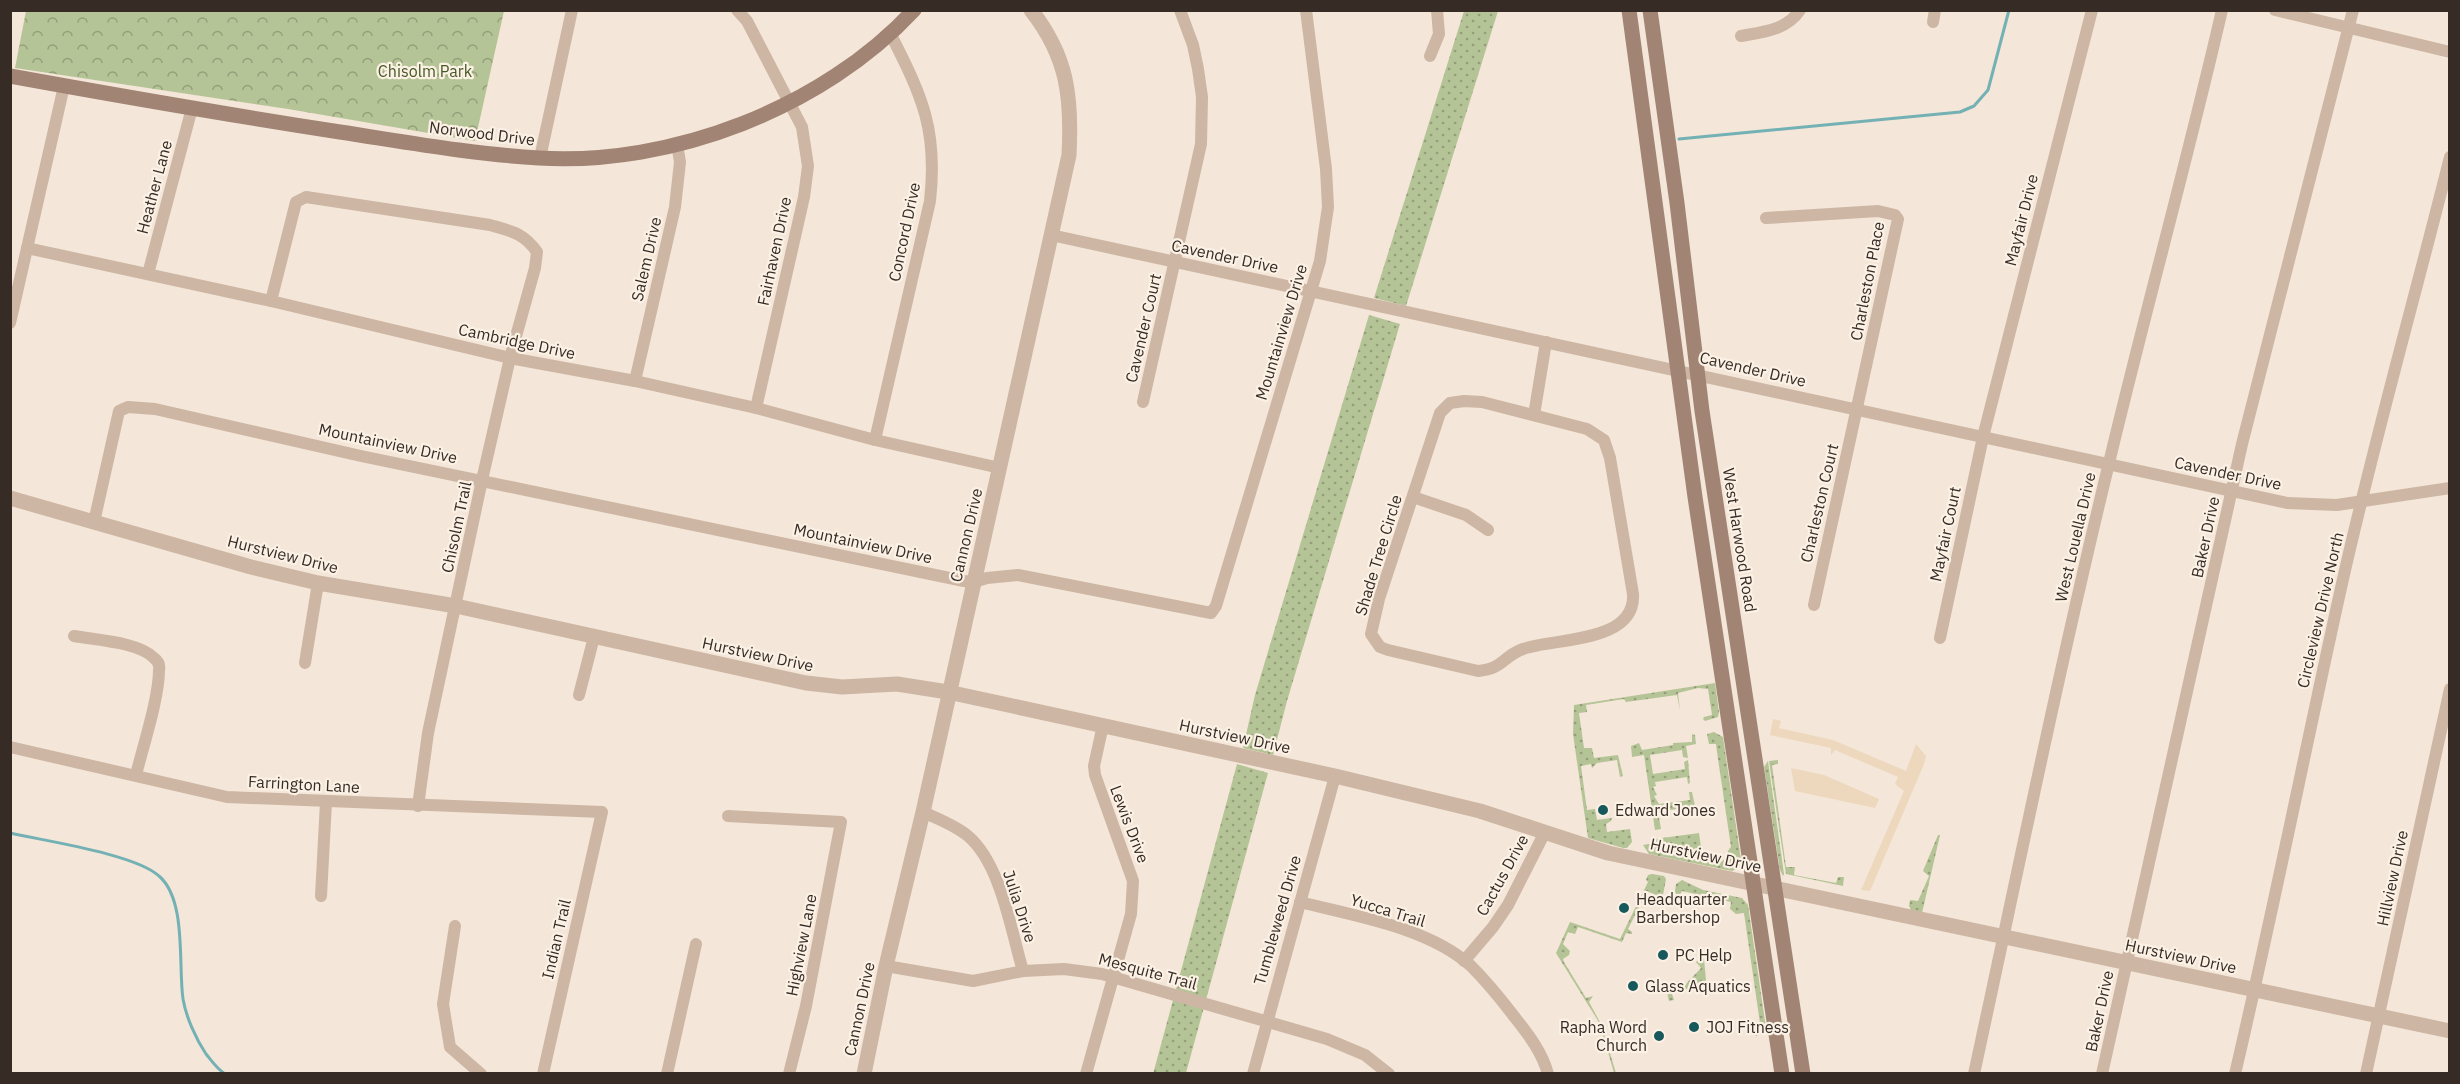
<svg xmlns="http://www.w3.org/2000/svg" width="2460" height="1084" font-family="'IBM Plex Sans',sans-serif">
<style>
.grass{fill:url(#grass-dots)}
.park{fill:url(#park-crowns)}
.plaza{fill:#edd8bd}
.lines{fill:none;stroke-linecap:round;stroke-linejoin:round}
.stream{stroke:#74b1b4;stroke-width:3}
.minor{stroke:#cdb6a3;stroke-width:12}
.tertiary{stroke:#cdb6a3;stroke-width:15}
.secondary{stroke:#a18474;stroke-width:15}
.poi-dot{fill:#17585c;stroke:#fbf1e4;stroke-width:2}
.labels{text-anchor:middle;stroke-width:4.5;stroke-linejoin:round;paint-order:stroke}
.park-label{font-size:16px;fill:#465827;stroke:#fbf1e4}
.street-label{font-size:16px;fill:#372b26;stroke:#fbf1e4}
.poi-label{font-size:16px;fill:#372b26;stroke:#fbf1e4;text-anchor:start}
</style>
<defs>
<pattern id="grass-dots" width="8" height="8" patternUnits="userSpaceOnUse" patternTransform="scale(1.5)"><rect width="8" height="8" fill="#b5c496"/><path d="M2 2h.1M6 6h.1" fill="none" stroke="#949f7a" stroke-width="1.8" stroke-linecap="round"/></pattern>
<pattern id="park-crowns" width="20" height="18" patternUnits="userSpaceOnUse" patternTransform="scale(1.5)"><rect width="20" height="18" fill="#b5c496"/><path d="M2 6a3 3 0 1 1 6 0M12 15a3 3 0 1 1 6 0" fill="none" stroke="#949f7a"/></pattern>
</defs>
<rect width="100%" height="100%" fill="#f4e6d8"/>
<g class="grass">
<path d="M1464,11H1498L1406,306L1374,298Z"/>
<path d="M1369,315L1400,324L1287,701L1273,755L1243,748L1255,695Z"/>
<path d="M1715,683L1719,712L1718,717L1705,721L1703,719L1704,717L1712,715L1708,689L1698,688L1678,693L1680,710L1677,695L1626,702L1624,699L1586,705L1587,712L1579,713L1584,748H1592L1594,758L1618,755L1623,776L1620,777L1617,760L1597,763L1592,768L1591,764L1581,766L1587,810L1595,809L1597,820L1612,818L1611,821L1606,824L1607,832L1630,829L1632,842L1627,848H1623L1588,838L1573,734L1574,705Z"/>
<path d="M1714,732L1723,737L1741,860L1739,868L1732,871L1649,854L1643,845L1655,843V839L1699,833L1702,854H1706L1715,862C1728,863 1724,854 1731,847L1717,752L1716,744H1709L1707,734Z"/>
<path d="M1692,734L1695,735L1696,744L1686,746L1688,758L1683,757L1682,750L1650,755L1653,774L1685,769L1684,762L1688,760L1690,783L1688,784L1687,777L1655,782L1656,786L1653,787L1657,795L1654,796L1659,804L1690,800L1689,792H1692L1695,806L1658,812L1661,829L1655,830L1644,755L1632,757L1631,746L1639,743L1642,750L1673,745V743L1692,742Z"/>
<path d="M1778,760V764L1772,765L1786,867H1795L1794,875L1836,883L1838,877H1844L1843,886L1786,874L1769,761Z"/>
<path d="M1768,761L1784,874L1783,876L1780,870L1764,767Z"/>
<path d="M1237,764L1268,773L1186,1073L1153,1074Z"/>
<path d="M1938,835H1940L1922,913L1911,910L1909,906L1910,900L1918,901L1929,876L1923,871Z"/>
<path d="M1652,874L1664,876L1666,879L1663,895L1660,897L1647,891L1628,929L1632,932V934L1626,933L1622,942L1578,927L1575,934L1568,932L1563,944L1570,951L1569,955L1563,959L1564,962L1586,998L1593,996L1589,1002L1601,1024L1616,1073H1614L1600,1024L1556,953L1570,922L1620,939L1648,882L1646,880L1648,875Z"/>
<path d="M1682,880L1703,890L1742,898L1748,905L1766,1028L1764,1033L1756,1036L1754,1033L1761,1030L1744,913L1736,914L1730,909L1731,902L1682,891L1679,897H1677L1675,891L1676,884Z"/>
<path d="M1701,958L1704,959L1707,991H1704L1702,984L1672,994L1674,1000L1669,1001L1667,993L1678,981L1685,985L1701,968L1696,962Z"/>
</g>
<path class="park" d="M26,11V10L504,11L475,141L288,109L15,68Z"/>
<g class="plaza">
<path d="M1773,719L1781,721L1779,728L1833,740L1906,771L1916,744L1926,756L1924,764L1870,891L1861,890L1904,791L1895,784L1898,777L1835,750L1831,755V748L1770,735Z"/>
<path d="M1791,768L1824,775L1879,799L1875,808L1795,791Z"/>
</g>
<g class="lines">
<g class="stream">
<path d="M1679,139L1960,112L1974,106L1988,90L2009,10"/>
<path d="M10,833C45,841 135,854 159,876C187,900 178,965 183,999C186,1017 196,1039 206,1054C212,1061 216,1068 225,1074"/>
</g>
<g class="minor">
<path d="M737,10L747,21L802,127L808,166L804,197L756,408"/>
<path d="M2275,10L2450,52"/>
<path d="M1933,22L1935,10"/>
<path d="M1741,36C1763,32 1787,30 1800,10"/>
<path d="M1430,56L1439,34L1437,10"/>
<path d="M540,158L572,10"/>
<path d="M1766,218L1878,211L1895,215L1898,219L1814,605"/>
<path d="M1051,235L2287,503L2337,505L2450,488"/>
<path d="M27,248L271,301L510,358L635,381L756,408L875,440L1000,468"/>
<path d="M148,274L192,108"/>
<path d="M271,301L296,202L306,197L490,225C511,231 524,233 537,252L535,268L510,358L482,480L428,733L418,806"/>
<path d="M10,323L64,86"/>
<path d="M635,381L675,207L680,162L677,144"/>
<path d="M1464,401L1482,402L1587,429L1604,440L1610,458L1633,594C1636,643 1555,638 1523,649C1503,656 1503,669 1478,671L1388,650L1380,647L1371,634L1379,599L1440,413L1450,403Z"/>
<path d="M1143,402L1201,144L1202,97L1198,69L1193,45L1180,10"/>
<path d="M1534,415L1546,342"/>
<path d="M875,440L930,201C938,130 922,96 891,35"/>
<path d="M1413,497L1466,515L1488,530"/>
<path d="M94,522L119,411L128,407L155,409L361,456L964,581L974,582L987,578L1018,575L1211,613L1216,606L1320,261L1328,207L1326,169L1306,10"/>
<path d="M74,636C95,640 139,642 154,658C158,661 160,665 159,670C159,698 143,746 136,775"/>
<path d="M1940,638L1983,437L2092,10"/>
<path d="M305,663L318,583"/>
<path d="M579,695L594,637"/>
<path d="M10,747L227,797L602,812L543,1074"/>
<path d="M923,812C938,819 955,825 968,836C1001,864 1011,931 1023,971"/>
<path d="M728,816L841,822L806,1006L789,1074"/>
<path d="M321,896L326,802"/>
<path d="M1300,902C1354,916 1428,927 1471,966C1486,981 1500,998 1513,1015C1527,1033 1542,1051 1548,1074"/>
<path d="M455,926L443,1004L450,1047L481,1074"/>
<path d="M1464,961L1493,927L1508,905L1545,832"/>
<path d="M886,966L973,981L1023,971L1064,969L1102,974L1327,1039L1365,1055L1389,1074"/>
<path d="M667,1074L696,944"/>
<path d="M1086,1074L1131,914L1133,881L1095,775L1094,766L1103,725"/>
<path d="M1253,1074L1335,776"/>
<path d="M1974,1074C2018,870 2060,665 2109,463C2145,312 2187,162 2222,10"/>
<path d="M2102,1074L2242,444L2353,10"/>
<path d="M2235,1074C2273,912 2305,750 2341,588C2373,444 2414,301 2450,157"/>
<path d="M2366,1074L2450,689"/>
</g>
<g class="tertiary">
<path d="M10,498L251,567L318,583L456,606L806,683L842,687L897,684L948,692L1335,776L1480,811L1608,853L2450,1031"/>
<path d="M864,1074L886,966L923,812L1069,155C1072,98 1068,57 1031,10"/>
</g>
<g class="secondary">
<path d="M1629,10L1695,497L1782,1074"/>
<path d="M1650,10L1677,203L1702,411L1803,1074"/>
<path d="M10,76C120,96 230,115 340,132C406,142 472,154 539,158C672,166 823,108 914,10"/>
</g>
</g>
<g class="poi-dot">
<circle cx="1603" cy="810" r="6"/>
<circle cx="1624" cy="908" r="6"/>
<circle cx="1663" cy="955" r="6"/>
<circle cx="1633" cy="986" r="6"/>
<circle cx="1694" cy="1027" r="6"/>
<circle cx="1659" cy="1036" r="6"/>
</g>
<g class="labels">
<g class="park-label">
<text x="425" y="77">Chisolm Park</text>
</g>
<g class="street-label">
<text transform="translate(482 133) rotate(7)" y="6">Norwood Drive</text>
<text transform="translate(154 187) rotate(-75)" y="6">Heather Lane</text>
<text transform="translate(2021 220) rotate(-76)" y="6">Mayfair Drive</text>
<text transform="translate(904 232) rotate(-78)" y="6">Concord Drive</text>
<text transform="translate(774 251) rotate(-78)" y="6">Fairhaven Drive</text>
<text transform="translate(1225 256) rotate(12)" y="6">Cavender Drive</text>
<text transform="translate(646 259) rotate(-77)" y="6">Salem Drive</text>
<text transform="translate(1867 281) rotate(-79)" y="6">Charleston Place</text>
<text transform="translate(1143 328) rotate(-77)" y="6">Cavender Court</text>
<text transform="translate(1281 332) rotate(-73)" y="6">Mountainview Drive</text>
<text transform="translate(517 341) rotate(12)" y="6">Cambridge Drive</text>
<text transform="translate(1753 369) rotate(13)" y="6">Cavender Drive</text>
<text transform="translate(388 443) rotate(12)" y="6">Mountainview Drive</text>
<text transform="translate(2228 473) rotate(12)" y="6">Cavender Drive</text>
<text transform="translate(1819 503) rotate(-77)" y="6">Charleston Court</text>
<text transform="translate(456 527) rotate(-78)" y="6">Chisolm Trail</text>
<text transform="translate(1945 534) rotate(-78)" y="6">Mayfair Court</text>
<text transform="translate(966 535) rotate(-77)" y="6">Cannon Drive</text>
<text transform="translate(2075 537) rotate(-77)" y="6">West Louella Drive</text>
<text transform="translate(2205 537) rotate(-78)" y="6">Baker Drive</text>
<text transform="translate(1740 540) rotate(81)" y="6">West Harwood Road</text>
<text transform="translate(863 543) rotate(12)" y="6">Mountainview Drive</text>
<text transform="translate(283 554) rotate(14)" y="6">Hurstview Drive</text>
<text transform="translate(1378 555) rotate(-73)" y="6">Shade Tree Circle</text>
<text transform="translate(2320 610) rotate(-77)" y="6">Circleview Drive North</text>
<text transform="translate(758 654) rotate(12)" y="6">Hurstview Drive</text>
<text transform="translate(1235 736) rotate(12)" y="6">Hurstview Drive</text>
<text transform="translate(304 784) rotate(3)" y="6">Farrington Lane</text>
<text transform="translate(1130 824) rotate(69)" y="6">Lewis Drive</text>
<text transform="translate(1706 855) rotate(12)" y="6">Hurstview Drive</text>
<text transform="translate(1502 875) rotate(-61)" y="6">Cactus Drive</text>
<text transform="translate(2392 878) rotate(-78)" y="6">Hillview Drive</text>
<text transform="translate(1020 906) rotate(72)" y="6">Julia Drive</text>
<text transform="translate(1388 910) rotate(17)" y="6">Yucca Trail</text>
<text transform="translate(1277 920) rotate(-74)" y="6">Tumbleweed Drive</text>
<text transform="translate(556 939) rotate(-77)" y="6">Indian Trail</text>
<text transform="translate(801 945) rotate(-79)" y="6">Highview Lane</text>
<text transform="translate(2181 956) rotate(12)" y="6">Hurstview Drive</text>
<text transform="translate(1148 971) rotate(15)" y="6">Mesquite Trail</text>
<text transform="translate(859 1009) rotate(-78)" y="6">Cannon Drive</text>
<text transform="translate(2099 1011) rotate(-78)" y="6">Baker Drive</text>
</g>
<g class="poi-label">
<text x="1615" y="816">Edward Jones</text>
<text x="1636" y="905">Headquarter<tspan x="1636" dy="18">Barbershop</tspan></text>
<text x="1675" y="961">PC Help</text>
<text x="1645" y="992">Glass Aquatics</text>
<text x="1647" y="1033" text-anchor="end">Rapha Word<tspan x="1647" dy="18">Church</tspan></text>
<text x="1706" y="1033">JOJ Fitness</text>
</g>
</g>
<rect width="2460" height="1084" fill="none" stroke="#372b26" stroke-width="24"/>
</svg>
